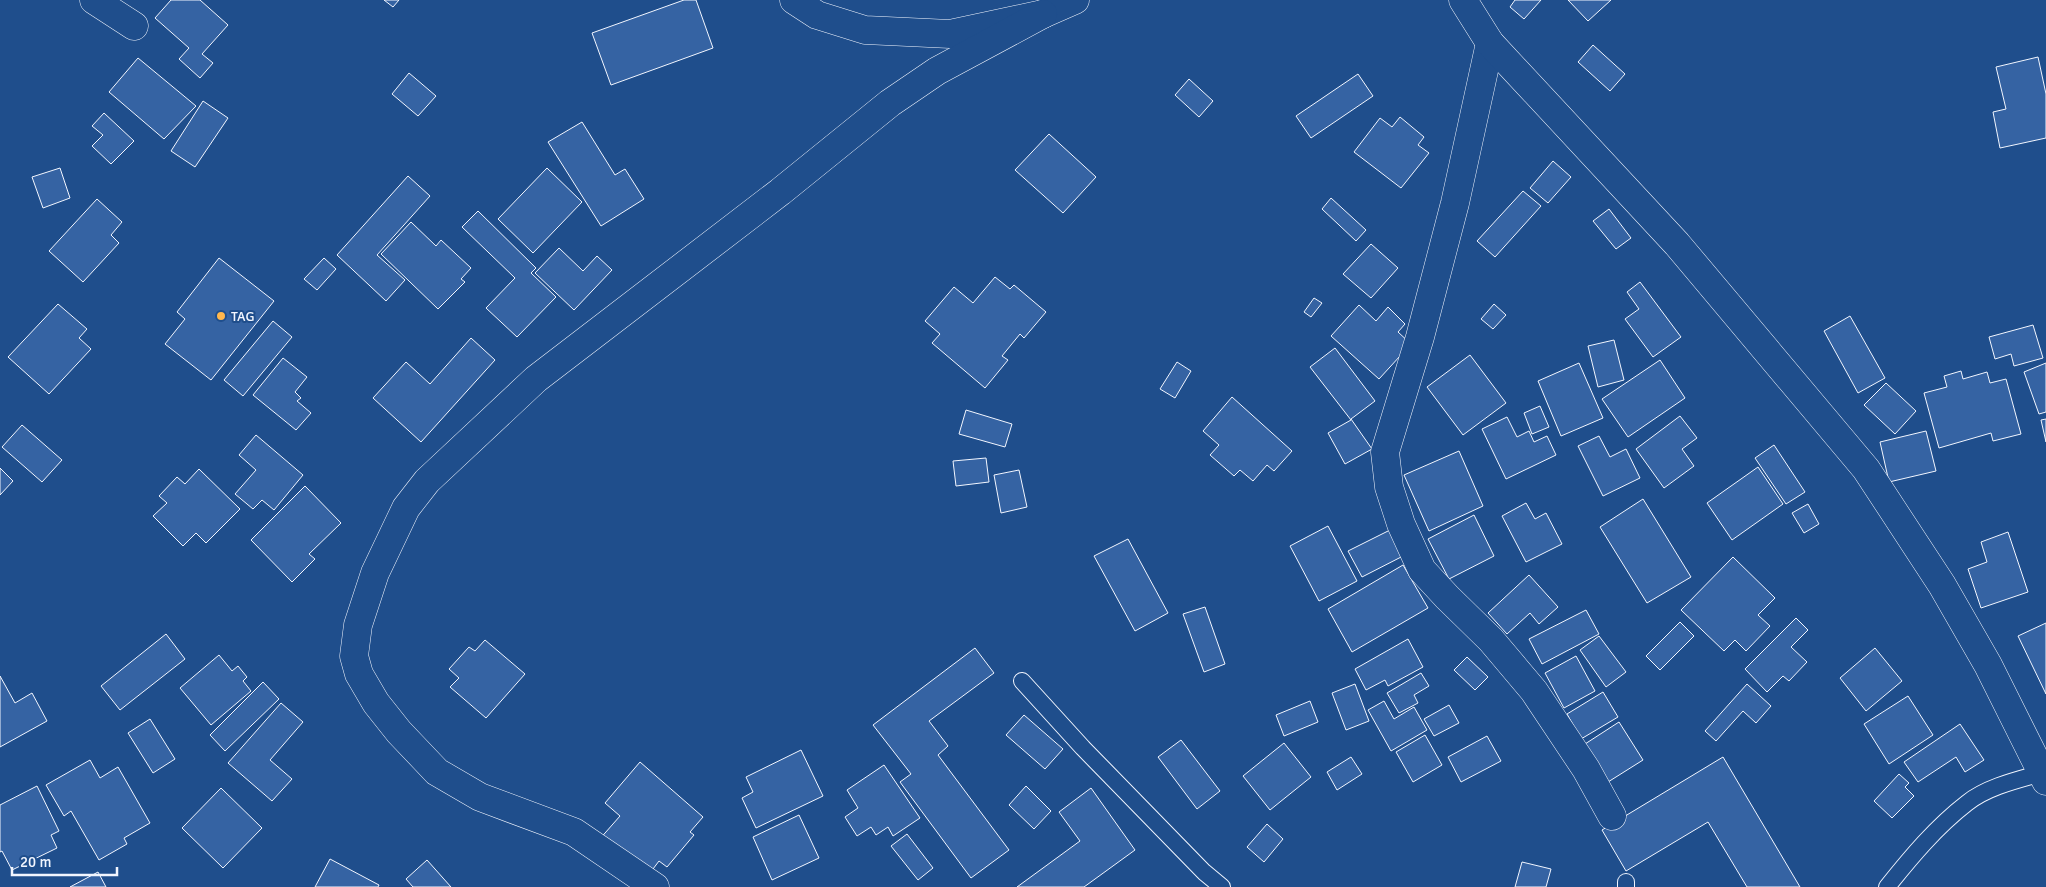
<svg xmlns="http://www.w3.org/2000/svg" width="2046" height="887" font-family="Signika,sans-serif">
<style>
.building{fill:#3563a3;stroke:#f2f6ff}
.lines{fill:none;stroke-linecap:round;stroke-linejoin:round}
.lane-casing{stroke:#f2f6ff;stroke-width:18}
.street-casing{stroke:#f2f6ff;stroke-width:29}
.secondary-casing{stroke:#f2f6ff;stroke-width:29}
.lane{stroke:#1f4e8c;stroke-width:16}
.street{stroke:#1f4e8c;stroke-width:28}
.secondary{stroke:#1f4e8c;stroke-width:28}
.poi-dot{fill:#ffb74d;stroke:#1f4e8c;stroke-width:2}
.labels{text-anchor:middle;stroke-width:4;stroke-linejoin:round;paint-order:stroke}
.poi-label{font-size:14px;fill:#f2f6ff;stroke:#1f4e8c;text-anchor:start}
</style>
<rect width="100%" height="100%" fill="#1f4e8c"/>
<g class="building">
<path d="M171,0H200L228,25L202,54L213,63L200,78L179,59L189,48L155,18Z"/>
<path d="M384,0H399L393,7Z"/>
<path d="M684,0H696L713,48L611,85L592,33Z"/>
<path d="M1515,0H1541L1524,19L1510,7Z"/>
<path d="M1568,0H1611L1588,21Z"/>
<path d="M1593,45L1625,74L1610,91L1578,62Z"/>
<path d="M2038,57L2046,94V138L2000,148L1993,112L2006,109L1996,67Z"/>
<path d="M138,58L196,106L164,139L109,92Z"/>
<path d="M409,73L436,96L418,116L392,94Z"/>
<path d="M1358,74L1373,96L1311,138L1296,116Z"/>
<path d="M1189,79L1213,101L1199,117L1175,95Z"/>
<path d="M203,101L228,118L195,167L171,151Z"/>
<path d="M104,113L134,141L111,164L92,146L103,135L92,126Z"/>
<path d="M1400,117L1424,137L1418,145L1429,153L1401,188L1354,152L1380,118L1392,127Z"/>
<path d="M582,122L615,175L625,169L644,199L601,226L548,142Z"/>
<path d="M1049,134L1096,177L1063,213L1015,170Z"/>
<path d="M1553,161L1571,177L1548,203L1530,188Z"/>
<path d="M60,168L70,198L43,208L32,177Z"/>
<path d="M547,168L582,202L533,253L498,219Z"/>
<path d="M408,176L430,196L377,255L405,280L386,301L337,255Z"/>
<path d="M1523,191L1541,206L1495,257L1477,241Z"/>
<path d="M1331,198L1366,230L1356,241L1322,209Z"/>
<path d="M97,199L122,222L111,235L119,243L83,282L49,251Z"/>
<path d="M1609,209L1631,238L1616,249L1593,221Z"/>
<path d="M478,211L536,268L531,273L556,297L517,337L486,308L515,278L462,227Z"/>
<path d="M411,222L436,246L441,240L471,268L461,279L465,282L438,309L381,254Z"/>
<path d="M1371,244L1398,268L1371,298L1343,274Z"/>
<path d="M559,248L583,271L597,256L612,270L574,310L535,273Z"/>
<path d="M219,258L274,301L211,380L165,344L185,319L177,312Z"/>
<path d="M324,258L336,269L317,290L304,279Z"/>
<path d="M995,277L1010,289L1014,285L1046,312L1024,338L1020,334L1002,356L1008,360L985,388L932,343L940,334L925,321L954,287L973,303Z"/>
<path d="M1640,282L1681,337L1653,357L1625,319L1639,309L1627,292Z"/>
<path d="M1314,298L1322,303L1311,317L1304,312Z"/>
<path d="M58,304L87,329L79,338L91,349L49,394L8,357Z"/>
<path d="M1494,304L1506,315L1493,329L1481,319Z"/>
<path d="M1359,305L1376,321L1388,307L1405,324L1398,332L1411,344L1379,379L1331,336Z"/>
<path d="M1850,316L1885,378L1858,393L1824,331Z"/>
<path d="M273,321L292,337L243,396L224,380Z"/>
<path d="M2033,325L2043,358L2014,366L2011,354L1995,359L1989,337Z"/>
<path d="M471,338L495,360L421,442L373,398L406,362L430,384Z"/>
<path d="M1614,340L1624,380L1598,387L1588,346Z"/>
<path d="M1335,348L1375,401L1351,419L1372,449L1345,464L1328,433L1351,420L1310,367Z"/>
<path d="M1470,355L1506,403L1463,435L1427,387Z"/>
<path d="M283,358L307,377L295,392L301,398L297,401L311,413L296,430L253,395Z"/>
<path d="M1660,360L1685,398L1628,437L1602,399Z"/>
<path d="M1177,362L1191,371L1175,398L1160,389Z"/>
<path d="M1579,363L1603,418L1561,436L1538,381Z"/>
<path d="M2046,363V412L2039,414L2024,372Z"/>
<path d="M1961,371L1963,379L1987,372L1990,383L2006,379L2021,434L1993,441L1991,433L1939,448L1924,393L1947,387L1944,376Z"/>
<path d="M1886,383L1916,411L1895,434L1864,405Z"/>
<path d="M1232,397L1292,451L1274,471L1267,465L1253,481L1240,470L1234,476L1210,455L1219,445L1203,431Z"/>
<path d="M1540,406L1549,427L1532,434L1524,413Z"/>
<path d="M966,410L1012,424L1005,447L959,434Z"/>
<path d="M1680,416L1697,438L1682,449L1694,466L1664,488L1636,449Z"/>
<path d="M1507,417L1517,437L1529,431L1534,442L1547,436L1556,455L1506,479L1482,429Z"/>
<path d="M2046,419V442L2041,420Z"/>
<path d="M22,425L62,460L42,482L2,447Z"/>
<path d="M1926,431L1936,471L1889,482L1880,442Z"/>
<path d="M256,435L303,475L274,510L262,500L253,509L235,494L256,470L239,455Z"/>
<path d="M1599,436L1610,457L1626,449L1640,478L1603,496L1578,446Z"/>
<path d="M1774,445L1805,492L1786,504L1755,458Z"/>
<path d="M1459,451L1483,506L1429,531L1404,475Z"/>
<path d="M986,458L989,482L956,486L953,461Z"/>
<path d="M1758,467L1783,504L1732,540L1707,503Z"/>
<path d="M0,468L13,481L0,495Z"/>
<path d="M199,469L240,509L206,543L196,533L183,546L153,516L167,503L159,496L177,477L185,484Z"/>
<path d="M1019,470L1027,507L1001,513L994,475Z"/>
<path d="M305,486L341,523L309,554L315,559L292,582L251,540Z"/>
<path d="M1643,499L1691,577L1647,603L1600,527Z"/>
<path d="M1526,503L1535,519L1546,513L1562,544L1526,562L1502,516Z"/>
<path d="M1808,504L1819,524L1804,533L1792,513Z"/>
<path d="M1474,515L1494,556L1449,579L1428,539Z"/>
<path d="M1328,526L1357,581L1319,601L1290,546Z"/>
<path d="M1392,529L1405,555L1362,577L1348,551Z"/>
<path d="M2008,532L2028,592L1981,608L1968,569L1987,562L1981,542Z"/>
<path d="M1128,539L1168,613L1135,631L1094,556Z"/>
<path d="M1733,557L1775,598L1758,615L1770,626L1746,651L1735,640L1724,651L1681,610Z"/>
<path d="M1403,565L1428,608L1352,652L1328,609Z"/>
<path d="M1529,575L1558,607L1539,624L1530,613L1507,634L1488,613Z"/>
<path d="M1205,607L1225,664L1204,672L1183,614Z"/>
<path d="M1586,610L1599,634L1542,664L1529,639Z"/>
<path d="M1796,618L1808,630L1791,647L1807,662L1789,681L1783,676L1767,692L1745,669Z"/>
<path d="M1680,622L1694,636L1660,670L1646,656Z"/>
<path d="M2046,623V694L2018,636Z"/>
<path d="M166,634L185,659L120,710L101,686Z"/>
<path d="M1599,636L1626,672L1606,687L1580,650Z"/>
<path d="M1408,639L1423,667L1388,686L1385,680L1366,690L1355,669Z"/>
<path d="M485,640L525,674L486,718L450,687L459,678L449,669L469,647L475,651Z"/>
<path d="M975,648L994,673L929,721L948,746L938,755L1009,850L971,878L900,782L911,774L873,725Z"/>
<path d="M1875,648L1902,681L1866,711L1840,678Z"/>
<path d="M219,655L232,671L238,666L247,677L243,681L251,691L211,725L180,688Z"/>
<path d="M1576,656L1595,691L1564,708L1545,673Z"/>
<path d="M1467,657L1488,677L1475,690L1454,670Z"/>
<path d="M1421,673L1429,686L1414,695L1418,703L1399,713L1387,693Z"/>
<path d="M0,676L15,703L32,693L47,721L0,747Z"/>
<path d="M263,682L279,699L225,751L210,735Z"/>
<path d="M1355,684L1369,721L1346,730L1332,693Z"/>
<path d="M1747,684L1771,706L1756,723L1743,711L1716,741L1705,731Z"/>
<path d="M1603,692L1618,717L1581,739L1567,714Z"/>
<path d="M1908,696L1933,735L1889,764L1864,724Z"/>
<path d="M1310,701L1318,722L1284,736L1276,715Z"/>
<path d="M1384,701L1394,719L1414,707L1427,730L1391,751L1368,710Z"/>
<path d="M281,703L303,722L270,760L292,779L272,801L228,763Z"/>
<path d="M1449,705L1459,723L1434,736L1424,719Z"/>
<path d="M1024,715L1063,749L1045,769L1006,735Z"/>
<path d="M150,719L175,759L153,773L128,733Z"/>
<path d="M1619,722L1643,760L1608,782L1585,744Z"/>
<path d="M1960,724L1984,760L1965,772L1956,757L1918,782L1904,762Z"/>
<path d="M1425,735L1442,765L1413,782L1396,752Z"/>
<path d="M1487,736L1501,761L1461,782L1448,757Z"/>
<path d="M1181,740L1220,791L1197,809L1158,757Z"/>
<path d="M1284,743L1311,777L1270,810L1243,776Z"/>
<path d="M801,750L823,796L756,828L742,798L753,792L746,777Z"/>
<path d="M1351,757L1362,774L1337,790L1327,772Z"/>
<path d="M1723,757L1800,887H1747L1708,822L1626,871L1602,830Z"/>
<path d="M90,760L100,778L118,767L150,823L124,838L127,844L99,860L71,811L64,816L46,785Z"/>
<path d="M640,762L703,817L690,832L694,835L667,867L659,861L650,873L598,841L620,816L605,803Z"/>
<path d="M884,765L920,818L893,836L888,827L876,835L871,827L857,836L845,817L858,808L847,790Z"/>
<path d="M1899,774L1909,783L1905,787L1914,796L1892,818L1874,801Z"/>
<path d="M37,786L59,831L51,835L57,848L12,870L2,851L0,852V805Z"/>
<path d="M1026,786L1051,811L1034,829L1009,805Z"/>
<path d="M221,788L262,828L223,868L182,828Z"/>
<path d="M1091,788L1135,850L1084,887H1017L1080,841L1059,812Z"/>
<path d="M799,815L819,858L772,880L753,837Z"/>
<path d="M1267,824L1283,839L1264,862L1247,847Z"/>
<path d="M907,834L933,868L918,880L891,846Z"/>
<path d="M330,859L379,885L378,887H315Z"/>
<path d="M427,860L451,887H413L406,879Z"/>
<path d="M1522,862L1551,869L1546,887H1515Z"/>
<path d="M98,872L106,887H70Z"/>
</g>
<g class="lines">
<g class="lane-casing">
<g id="lane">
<path d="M1022,681L1083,748L1204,872L1222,887"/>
<path d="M1626,887V882"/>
<path d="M1887,887C1911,857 1936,827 1967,803C1987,787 2017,780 2042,773"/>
</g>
</g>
<g class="street-casing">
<g id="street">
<path d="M94,0L134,26"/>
<path d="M794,0L817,15L865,30L950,34L1043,14L1075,0"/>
<path d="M1490,43L1455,203L1420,337L1385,452L1389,487L1401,524L1422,570L1447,597L1491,640L1534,691L1586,769L1612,816"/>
<path d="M655,887L574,832L480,797L437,772L399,732L376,703L359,674L354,656L358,625L375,573L406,508L427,481L536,379L780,192L890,103L937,71L1043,14"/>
</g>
</g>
<g class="secondary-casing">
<path id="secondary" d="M1463,0L1490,43L1677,244L1866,469L1942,585L1988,665L2046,781"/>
</g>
<use href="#lane" class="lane"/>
<use href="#street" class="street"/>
<use href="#secondary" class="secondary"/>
</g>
<circle class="poi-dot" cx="221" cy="316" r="5"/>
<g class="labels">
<g class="poi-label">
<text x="231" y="321">TAG</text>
</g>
</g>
<path d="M12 867v8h105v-8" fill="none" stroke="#f2f6ff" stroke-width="2.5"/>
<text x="20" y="867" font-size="15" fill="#f2f6ff" stroke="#1f4e8c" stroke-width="4" paint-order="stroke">20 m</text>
</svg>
